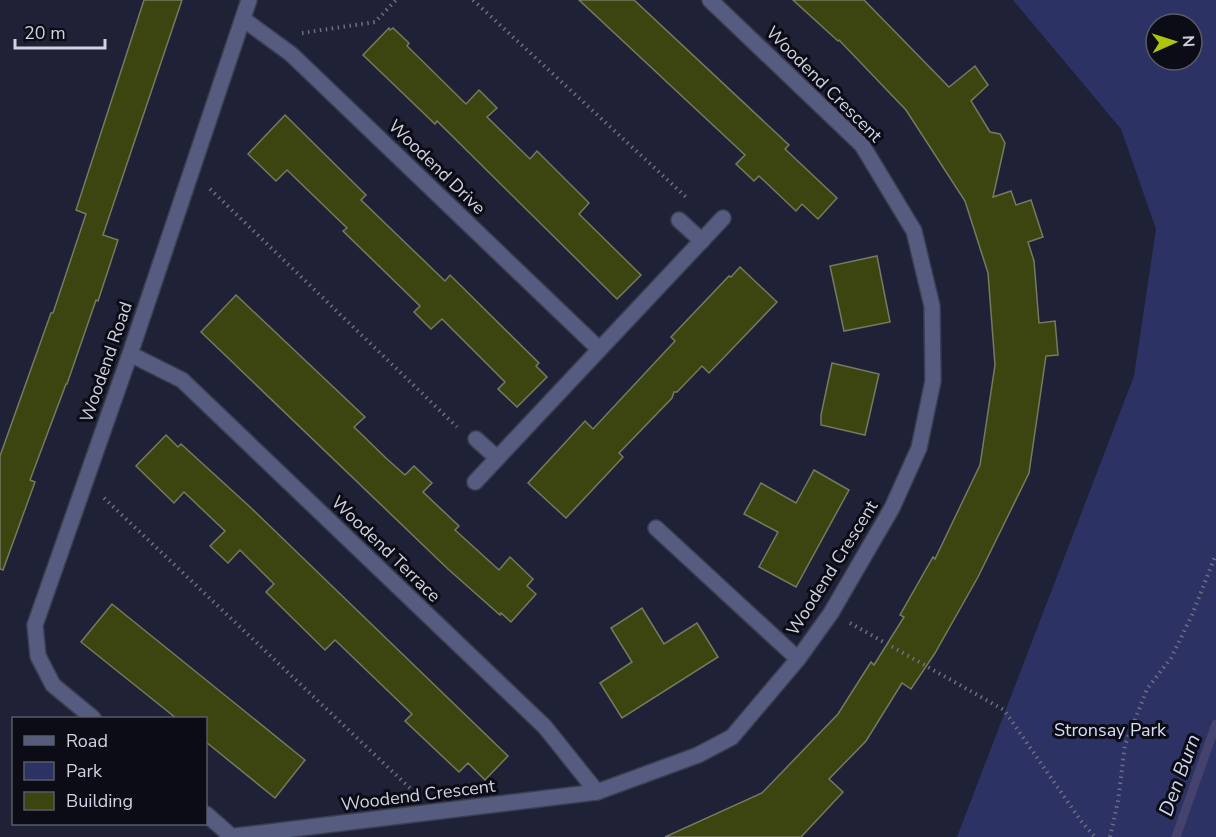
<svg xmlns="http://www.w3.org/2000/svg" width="1216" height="837" font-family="'Nunito Sans',sans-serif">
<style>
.green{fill:#2c3263;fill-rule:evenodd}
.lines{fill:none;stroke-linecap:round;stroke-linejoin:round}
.stream{stroke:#46426e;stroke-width:9}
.building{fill:#3c450f;stroke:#757a61;stroke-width:1.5}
.minor-casing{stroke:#3b3e51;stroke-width:18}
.path{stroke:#6c6f80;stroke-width:4;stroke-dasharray:1.5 4.5;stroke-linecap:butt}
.minor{stroke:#565c7f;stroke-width:15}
.labels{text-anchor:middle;stroke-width:6;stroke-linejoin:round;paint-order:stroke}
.street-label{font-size:18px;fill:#cfd2e0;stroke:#0b0c15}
.park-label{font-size:18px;fill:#dadef5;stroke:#0b0c15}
.water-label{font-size:20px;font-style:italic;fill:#d1d6ed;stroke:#0b0c15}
</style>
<rect width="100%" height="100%" fill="#1f2236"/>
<path class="green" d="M1013,0H1216V837H957L1134,376L1156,229L1121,129ZM1156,24H1192V60H1156Z"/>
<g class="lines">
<path class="stream" d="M1176,837L1216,724"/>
</g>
<g class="building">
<path d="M144,0H182L103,235L118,240L98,301L96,300L67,384H66L30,480L35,482L3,570L0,569V456L51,313H53L86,214L76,210Z"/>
<path d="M579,0H634L789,145L785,149L837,198L818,219L802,204L796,211L759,176L754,181L736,164L745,155Z"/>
<path d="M793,0H864L949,87L975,66L988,85L971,101L990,132L1000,134L1005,143L993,197L1011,191L1016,205L1031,200L1043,237L1028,242L1034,261L1039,323L1055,321L1058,355L1046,356L1029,473L978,577L935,653L911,689L902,683L866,741L829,779L843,792L801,837H665L762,793L838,714L871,662L874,665L904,617L900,615L933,557L935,559L980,465L995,365L988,273L965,201L906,110L839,40L838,41Z"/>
<path d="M389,28L390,30L393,28L409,43L407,46L466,104L479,90L497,108L487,117L530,159L537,151L589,203L579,214L641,275L617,299L437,121L435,124L363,55Z"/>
<path d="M285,115L366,195L361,200L445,281L450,275L539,363L536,366L547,377L517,407L498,389L505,382L442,319L431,329L414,312L420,306L343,231L347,228L287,170L276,181L248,154Z"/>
<path d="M877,256L890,322L844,331L830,266Z"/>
<path d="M740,267L777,302L709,373L702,366L677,392H674L672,398L619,453L623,457L566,518L528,483L585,421L593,429L675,341L671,337L729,276L731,277Z"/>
<path d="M236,295L365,417L354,427L387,459L405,475L414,466L432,483L423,492L459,526L455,530L499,570L510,557L533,579L527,586L536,594L511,622L501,613L500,615L448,569L201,332Z"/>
<path d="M832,363L879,374L865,435L821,425V415Z"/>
<path d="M166,435L178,447L181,444L249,506L508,756L485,780L468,763L459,772L405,721L412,714L335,640L325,650L266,592L274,584L240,550L228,563L210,546L225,531L184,492L174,503L136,466Z"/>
<path d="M814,470L849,490L796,587L759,567L778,532L744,514L761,483L796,503Z"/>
<path d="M112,604L305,760L275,798L206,742V718H176L81,642Z"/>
<path d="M642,608L664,644L697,623L718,657L622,718L600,683L632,662L611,628Z"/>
</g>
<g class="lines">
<g class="minor-casing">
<g id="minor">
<path d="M243,19L291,54L599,349"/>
<path d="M679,220L702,241"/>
<path d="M130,354L182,380L545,727L597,792"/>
<path d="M476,439L497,458"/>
<path d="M475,482L723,218"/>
<path d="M656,528L798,659"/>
<path d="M93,718L53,685L38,656L35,625L130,354L249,0"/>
<path d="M206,814L231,836"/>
<path d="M227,837L597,792L698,755L732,737L798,659L831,613L892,508L919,448L933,381L932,306L914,231L862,145L710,0"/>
</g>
</g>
<g class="path">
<path d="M473,0L686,197"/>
<path d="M302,33L375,22L396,0"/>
<path d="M210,189L457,427"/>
<path d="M104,498L414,792"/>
<path d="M850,623L1004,710L1081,821L1095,837"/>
<path d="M1110,837L1118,801L1125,745L1147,689L1171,658L1192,615L1216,554"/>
</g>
<use href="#minor" class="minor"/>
</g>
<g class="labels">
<g class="street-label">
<text transform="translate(824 84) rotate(45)" y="6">Woodend Crescent</text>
<text transform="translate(437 167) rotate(44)" y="6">Woodend Drive</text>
<text transform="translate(106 362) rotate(-71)" y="6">Woodend Road</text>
<text transform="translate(386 549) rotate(44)" y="6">Woodend Terrace</text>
<text transform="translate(832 568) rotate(-58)" y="6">Woodend Crescent</text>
<text transform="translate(418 795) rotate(-7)" y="6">Woodend Crescent</text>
</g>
<g class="park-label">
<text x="1110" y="736">Stronsay Park</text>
</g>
<g class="water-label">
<text transform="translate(1179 775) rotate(-70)" y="7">Den Burn</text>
</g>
</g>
<rect x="12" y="717" width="195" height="108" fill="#0b0c15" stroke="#595b66" stroke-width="1.5"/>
<rect x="24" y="736" width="30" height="9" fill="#565c7f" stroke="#595b66" stroke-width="1.5"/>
<text x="66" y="747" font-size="18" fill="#cfd2e0">Road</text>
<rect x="24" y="762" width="30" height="18" fill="#2c3263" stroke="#595b66" stroke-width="1.5"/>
<text x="66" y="777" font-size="18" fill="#cfd2e0">Park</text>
<rect x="24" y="792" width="30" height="18" fill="#3c450f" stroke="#595b66" stroke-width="1.5"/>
<text x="66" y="807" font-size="18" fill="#cfd2e0">Building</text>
<g transform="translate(1174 42) rotate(87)"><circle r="28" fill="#0b0c15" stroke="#595b66" stroke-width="1.5"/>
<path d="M0-4.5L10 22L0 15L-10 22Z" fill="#adc60d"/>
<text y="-9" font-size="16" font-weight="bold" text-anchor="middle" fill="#cfd2e0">N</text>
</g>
<path d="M15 39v9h90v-9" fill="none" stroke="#cfd2e0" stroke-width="3"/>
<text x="24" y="39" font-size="18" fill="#cfd2e0" stroke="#0b0c15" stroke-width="4.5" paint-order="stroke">20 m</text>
</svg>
